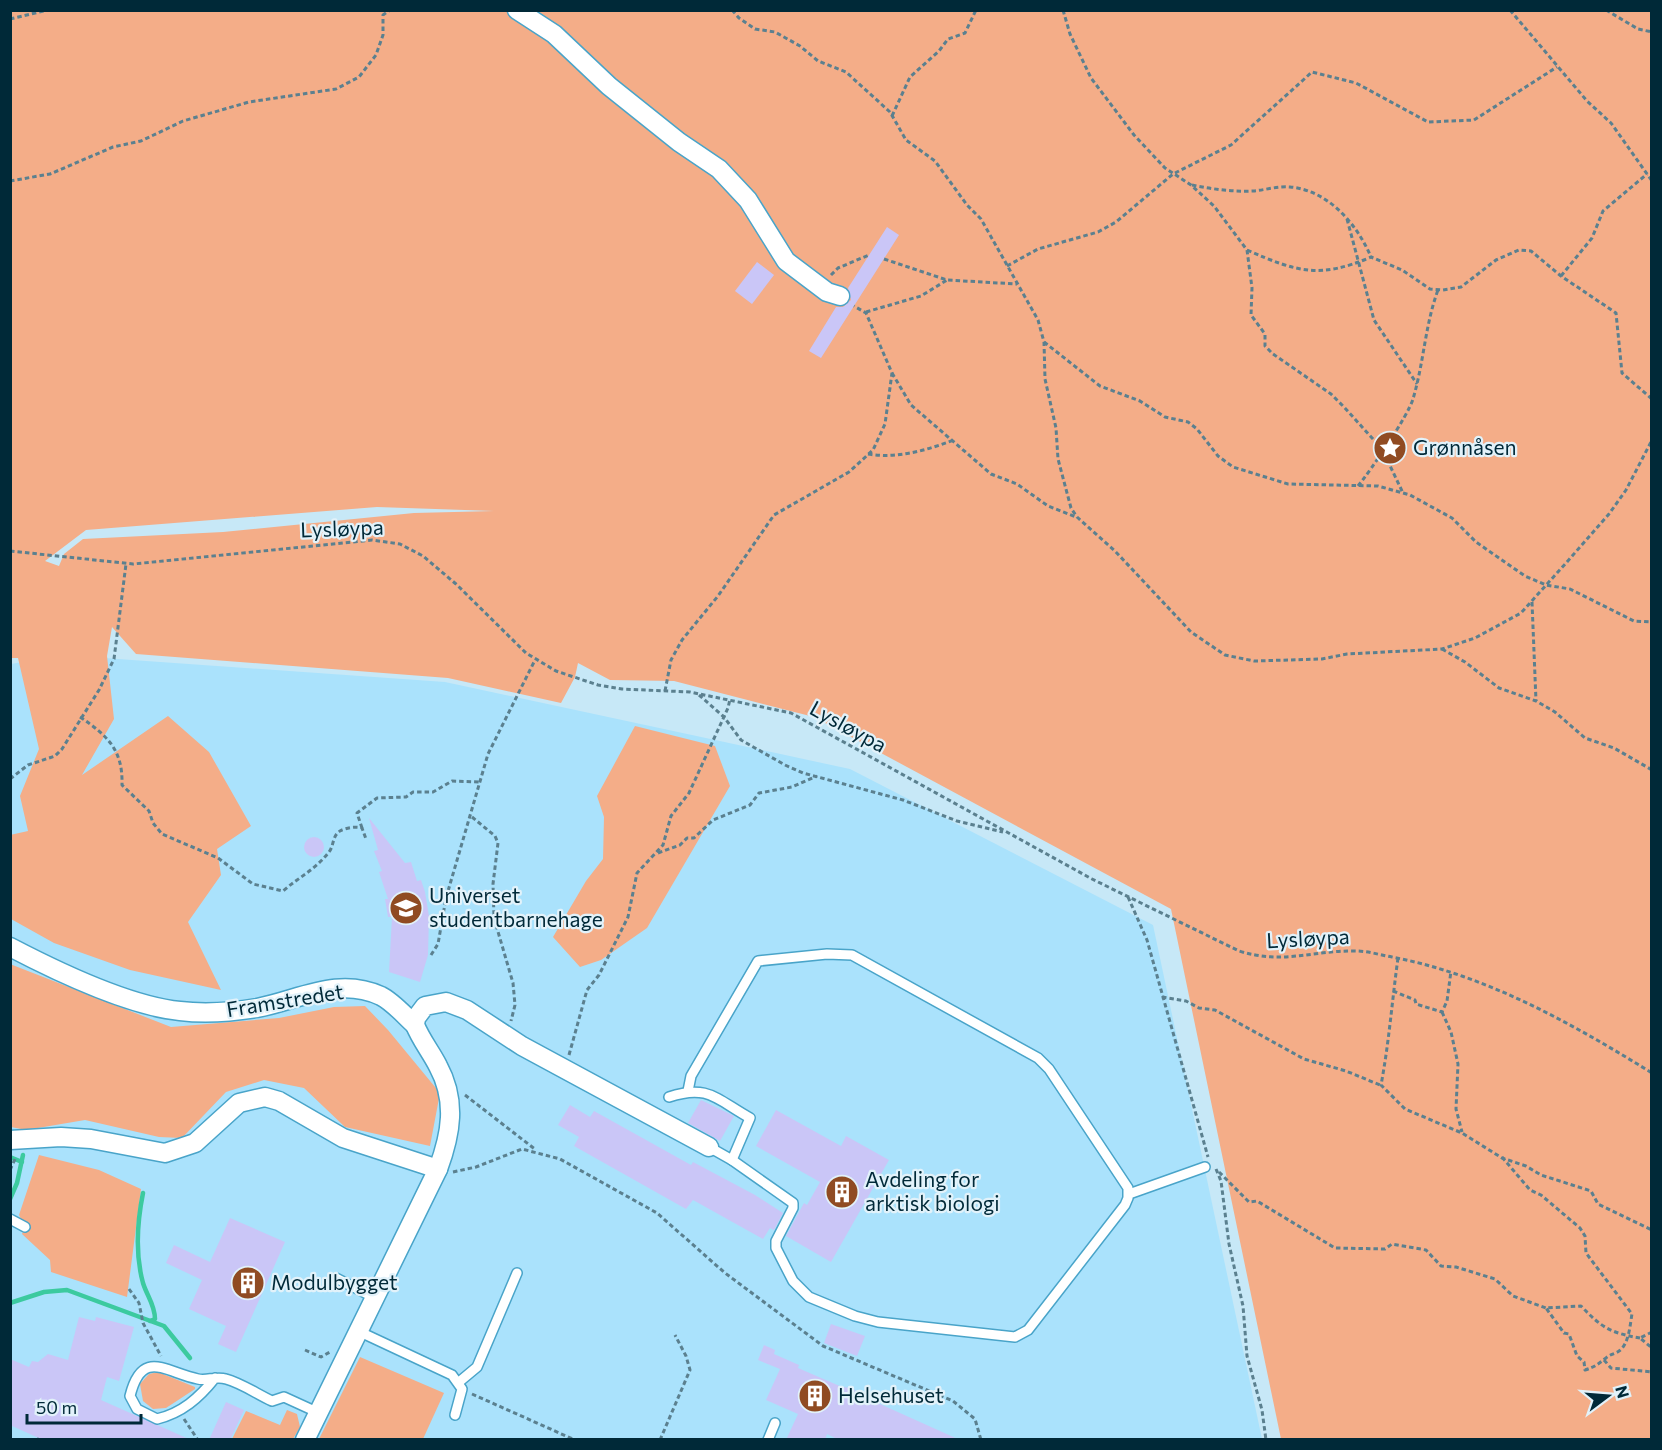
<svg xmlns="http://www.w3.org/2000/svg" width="1662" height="1450" font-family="Commissioner,sans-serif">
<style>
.built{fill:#aae2fc}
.green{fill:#f4ad88;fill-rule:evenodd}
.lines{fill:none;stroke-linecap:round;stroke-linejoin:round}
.stream{stroke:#3cca9f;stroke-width:4.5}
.building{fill:#cac6f7}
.service-casing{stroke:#49a4c9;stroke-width:12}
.minor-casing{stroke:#49a4c9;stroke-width:21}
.path{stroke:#5b808f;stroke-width:3;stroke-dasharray:4.5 3;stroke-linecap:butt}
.service{stroke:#fff;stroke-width:9}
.minor{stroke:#fff;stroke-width:18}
.labels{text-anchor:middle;stroke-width:4.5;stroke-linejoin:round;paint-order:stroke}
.poi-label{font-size:21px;fill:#002938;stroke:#e2f2fa;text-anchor:start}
.street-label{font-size:21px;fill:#002938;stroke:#e2f2fa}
</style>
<rect width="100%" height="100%" fill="#c7e8f7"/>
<path class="built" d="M61,655L445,682L850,769L1153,925L1262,1439L11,1440V664Z"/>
<g class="green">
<path d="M11,11H1651V1439H1281L1171,909L814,717L674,681L610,680L578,663L575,677L561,703L448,678L136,654L112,627L107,656L114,719L82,775L168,716L209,752L251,826L217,849L221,875L188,922L221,990L130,970L54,943L11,919L10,835L28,831L20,796L39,749L18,658H10ZM377,507L494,511L414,513L223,532L83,539L64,554L59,566L45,561L86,530Z"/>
<path d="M635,726L715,746L730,786L647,928L601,960L580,967L553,937L586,881L603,859L604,817L597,796Z"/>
<path d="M10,964L171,1027L279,1018L334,1007L365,1006L388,1030L440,1093L430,1146L345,1127L304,1088L264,1080L226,1092L182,1138L159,1137L85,1120L26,1130L11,1127Z"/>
<path d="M39,1155L99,1170L141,1189L127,1297L51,1272L50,1260L22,1234L25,1227L19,1215Z"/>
<path d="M360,1357L444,1393L423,1439H319Z"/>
<path d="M158,1372L195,1387V1389L166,1408L153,1409L143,1401L140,1384L149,1374Z"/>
<path d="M287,1410L297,1414L300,1427L293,1439H232L246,1411L280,1425Z"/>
</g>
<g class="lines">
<g class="stream">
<path d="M10,1157L22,1162"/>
<path d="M143,1193C137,1223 135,1254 143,1283C147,1296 155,1305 155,1319L150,1321"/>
<path d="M10,1199L17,1183L23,1155"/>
<path d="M10,1303L44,1292L67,1290L164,1326L190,1358"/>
</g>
</g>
<g class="building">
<path d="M887,227L899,235L821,358L809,351L836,307H843L851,300L848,288Z"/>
<path d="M757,262L774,275L752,304L735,291Z"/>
<path d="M369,818L405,863L411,862L417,881L421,880L425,892L429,916L428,955L420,982L389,972L392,917H388L385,899H388L379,872L382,871L374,851L378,850Z"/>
<circle cx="314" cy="847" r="10"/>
<path d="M701,1100L734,1116L720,1141L688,1123Z"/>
<path d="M570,1105L590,1117L594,1111L691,1165L693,1162L755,1195L783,1213L774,1230L770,1228L763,1239L693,1200L686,1209L574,1146L579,1137L558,1125Z"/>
<path d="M776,1110L841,1146L846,1136L889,1160L831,1262L786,1236L804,1203L807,1205L820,1182L756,1146Z"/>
<path d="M230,1218L285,1242L236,1352L218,1344L226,1326L189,1309L202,1280L166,1263L174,1245L210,1262Z"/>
<path d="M79,1317L95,1321L96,1317L134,1327L119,1381L107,1377L101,1400L191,1440H43L10,1425V1359L29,1367L32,1361L38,1362L48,1354L68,1360Z"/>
<path d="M831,1324L865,1336L857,1356L824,1343Z"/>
<path d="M764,1345L775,1350L774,1354L799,1365L798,1368L842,1387L853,1388L860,1395L960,1440H839L827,1434L825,1440H786L798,1414L766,1400L780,1369L758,1360Z"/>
<path d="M226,1402L244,1410L230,1440H209Z"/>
</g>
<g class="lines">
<g class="service-casing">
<g id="service">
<path d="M688,1091L691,1076L758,961L827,954L852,955L1038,1058L1049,1069L1128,1188V1198L1125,1205L1028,1330L1015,1337L878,1322L855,1316L809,1297L793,1281L776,1248V1241L793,1208V1203L732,1160L709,1147"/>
<path d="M669,1097C708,1084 716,1099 750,1118L732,1160"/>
<path d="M1129,1194L1205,1167"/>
<path d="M10,1219L25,1227"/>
<path d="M336,1278L373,1297"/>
<path d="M358,1331L452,1375L462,1389L455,1415"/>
<path d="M215,1378C199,1398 182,1413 157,1419L137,1409L130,1396C142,1348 165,1372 198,1379C207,1381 216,1376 226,1379C241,1383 257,1394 272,1401L284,1397L319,1413"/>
<path d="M459,1382L477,1367L517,1273"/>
<path d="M768,1440L775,1423"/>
</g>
</g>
<g class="minor-casing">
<g id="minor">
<path d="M517,10L554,34L609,86L679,142L719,169L748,200L786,261L827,292L840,296"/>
<path d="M10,947C56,971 129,1006 180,1011C205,1014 232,1012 257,1008C299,1000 338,976 381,996C393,1002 405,1016 415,1025"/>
<path d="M10,1140L61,1137L91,1139L165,1153L195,1143L239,1103L265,1097L279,1101L343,1138L438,1169"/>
<path d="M305,1440L438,1169C451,1134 457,1101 438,1066C431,1052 421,1040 415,1025L416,1018L425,1006L446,1002L467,1010L522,1046L709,1147"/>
</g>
</g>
<g class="path">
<path d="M732,10L739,18L755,29L775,32L800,46L818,61L846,72L890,112L906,140L935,161L967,205L981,219L1038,320L1044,342L1045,379L1056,428L1058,459L1071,508L1077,517L1115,551L1191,632L1225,655L1254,661L1322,659L1347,654L1442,649L1475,638L1521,613L1566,563L1609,514L1626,490L1652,440"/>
<path d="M1063,10L1070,34L1091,78L1134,135L1165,168L1191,185L1214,206L1247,250L1252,288L1251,315L1265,334V346L1273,354L1331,394L1344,407L1382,449L1403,493"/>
<path d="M1510,10L1587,101L1611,123L1652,181"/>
<path d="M1606,10L1638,29L1652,32"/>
<path d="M10,19L48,10"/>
<path d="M892,116L910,77L939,51L948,39L965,33L976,10"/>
<path d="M10,181L50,174L113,147L141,141L183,121L249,102L336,89L359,77L376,55L383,35V15L390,10"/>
<path d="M1192,185C1212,189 1232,192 1253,191C1265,190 1278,186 1290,187C1328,190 1357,224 1371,257"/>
<path d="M1347,219L1374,320L1417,384"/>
<path d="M1247,250C1297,272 1320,279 1371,257L1402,270L1430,289L1443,290L1461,287L1496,260L1519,250L1531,251L1561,276L1616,313L1622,373L1652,399"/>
<path d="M884,259L947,280L1017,284"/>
<path d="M1007,266L1038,249L1098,232L1116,222L1173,174L1231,145L1312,72L1356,83L1428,122L1474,120L1557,67"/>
<path d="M831,275L838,268L869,255"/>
<path d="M1561,276L1592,238L1603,211L1647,174"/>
<path d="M866,312L921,296L947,280"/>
<path d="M1044,342L1100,386L1140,401L1165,417L1188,422L1197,429L1218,456L1233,467L1288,484L1378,486L1410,495L1452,518L1476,542L1525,576L1546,585L1570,589L1634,621L1652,622"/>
<path d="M892,373L911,405L991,474L1017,484L1048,506L1076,517"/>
<path d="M868,454C898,459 927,450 954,440"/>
<path d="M1358,486C1371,470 1408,416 1413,399C1424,362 1425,325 1438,290"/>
<path d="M10,551L133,564L372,540L400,544L423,556L456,584L526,653L556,671L598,685L622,689L690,692L791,713L1092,879L1239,951C1284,965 1313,950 1356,951C1368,951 1380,955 1392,957C1486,975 1571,1023 1652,1073"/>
<path d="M1532,602L1536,701"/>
<path d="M1442,649L1465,662L1499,688L1536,701L1555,712L1585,738L1614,748L1652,770"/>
<path d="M665,691L671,660L682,640L718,596L774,515L849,472L873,450L885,424L892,373L866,313L854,306"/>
<path d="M699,695L724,717L741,740L785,765L803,773L903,800L957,821L1003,832"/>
<path d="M80,717C108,736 123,750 122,785L149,811L153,823L162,834L218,858L253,884L283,891C299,877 315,870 329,852C334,846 332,836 340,831C345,828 356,826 362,828L366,839"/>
<path d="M10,779L28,765L55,756L62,749L99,690L114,659L126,564"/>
<path d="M472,817L495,836L498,843L493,884L494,918L513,983L515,1005L511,1021"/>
<path d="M362,828L357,813L377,798L406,797L413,792H433L452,781L479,782"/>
<path d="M658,853L680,845L687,838H694L713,820L750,805L759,793L792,787L817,776"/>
<path d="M1128,897L1147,940L1208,1157"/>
<path d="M431,955L438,944L446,898L488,754L535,660"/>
<path d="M1398,958C1392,1001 1389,1043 1381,1085L1405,1109L1462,1133L1502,1158L1526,1166L1541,1175L1591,1191L1598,1204L1652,1230"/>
<path d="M1393,991L1415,1000L1416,1004L1442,1012L1447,1001L1451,971"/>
<path d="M1162,997L1186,1001L1199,1008L1215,1010L1304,1059L1346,1071L1380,1085"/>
<path d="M1442,1012L1451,1032L1458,1064L1456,1109L1462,1132"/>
<path d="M569,1055L587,990L599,975L628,917L637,873L663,845L671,816L689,793L728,708L730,699"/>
<path d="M465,1095L536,1150"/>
<path d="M1502,1157L1530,1190L1541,1195L1580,1228L1585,1236L1586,1253L1632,1314C1630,1325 1629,1344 1619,1351C1615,1354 1610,1354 1606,1358C1598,1364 1595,1367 1585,1370L1584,1362L1577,1356L1569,1334L1564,1333L1546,1308L1581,1306C1601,1327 1610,1333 1640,1338"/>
<path d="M1216,1169L1221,1181L1229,1244L1243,1306L1247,1356L1262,1410L1266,1440"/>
<path d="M10,1170L16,1157"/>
<path d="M453,1172L476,1167L522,1149L560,1159L657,1213L725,1273L823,1346L953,1401L975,1419L981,1440"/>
<path d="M1219,1172L1249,1202L1257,1201L1335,1248L1385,1249L1392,1244L1426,1250L1441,1266L1456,1267L1495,1279L1513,1296L1546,1308"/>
<path d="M129,1289L139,1303L143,1323L161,1356"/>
<path d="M1652,1332L1640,1338L1652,1348"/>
<path d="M305,1350L321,1357L330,1352"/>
<path d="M1604,1360L1611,1368L1652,1372"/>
<path d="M472,1394L575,1440"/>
<path d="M184,1419L198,1440"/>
<path d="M38,1440L39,1438"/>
<path d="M660,1440L690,1370L686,1356L675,1335"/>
</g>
<use href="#service" class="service"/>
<use href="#minor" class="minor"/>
</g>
<defs>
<g id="sight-disc" transform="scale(1.725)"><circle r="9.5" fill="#904b22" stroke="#e2f2fa"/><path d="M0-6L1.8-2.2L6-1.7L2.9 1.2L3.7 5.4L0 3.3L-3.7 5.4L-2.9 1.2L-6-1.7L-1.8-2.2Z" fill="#fff"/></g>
<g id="school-disc" transform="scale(1.725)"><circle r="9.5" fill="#904b22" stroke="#e2f2fa"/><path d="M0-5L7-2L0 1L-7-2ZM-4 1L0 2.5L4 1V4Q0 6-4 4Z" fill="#fff"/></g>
<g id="building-disc" transform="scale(1.725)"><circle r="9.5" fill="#904b22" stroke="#e2f2fa"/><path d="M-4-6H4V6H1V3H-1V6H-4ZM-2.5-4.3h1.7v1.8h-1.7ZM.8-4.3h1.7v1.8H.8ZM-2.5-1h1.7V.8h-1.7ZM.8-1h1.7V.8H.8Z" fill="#fff"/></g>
</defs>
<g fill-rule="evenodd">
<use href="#sight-disc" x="1390" y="448"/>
<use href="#school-disc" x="406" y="908"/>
<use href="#building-disc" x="842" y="1192"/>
<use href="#building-disc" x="248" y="1283"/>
<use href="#building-disc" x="815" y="1396"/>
</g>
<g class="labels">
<g class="poi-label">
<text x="1413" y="455">Grønnåsen</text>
<text x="429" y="903">Universet<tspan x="429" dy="24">studentbarnehage</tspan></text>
<text x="865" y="1187">Avdeling for<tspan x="865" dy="24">arktisk biologi</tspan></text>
<text x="271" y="1290">Modulbygget</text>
<text x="838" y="1403">Helsehuset</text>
</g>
<g class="street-label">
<text transform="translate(342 529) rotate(-2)" y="7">Lysløypa</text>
<text transform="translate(848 727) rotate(29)" y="7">Lysløypa</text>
<text transform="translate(1308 939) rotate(-3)" y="7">Lysløypa</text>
<text transform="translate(285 1001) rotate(-9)" y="7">Framstredet</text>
</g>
</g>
<rect width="1662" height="1450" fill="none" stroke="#002938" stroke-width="24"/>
<g transform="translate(1608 1396) rotate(74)" stroke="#e2f2fa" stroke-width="4.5" paint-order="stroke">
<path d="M0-4.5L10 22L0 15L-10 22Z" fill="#002938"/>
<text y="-9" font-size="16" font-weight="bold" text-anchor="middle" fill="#002938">N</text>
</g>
<path d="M27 1414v9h114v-9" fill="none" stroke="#002938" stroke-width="3"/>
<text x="36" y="1414" font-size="18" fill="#002938" stroke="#e2f2fa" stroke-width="4.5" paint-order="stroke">50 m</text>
</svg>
